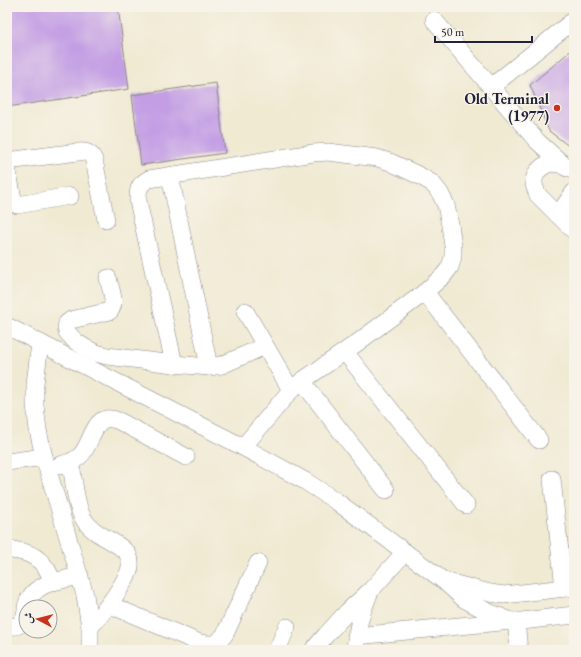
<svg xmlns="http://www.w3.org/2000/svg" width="581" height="657" font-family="'EB Garamond',Amiri,serif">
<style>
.building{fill:#c39ee4}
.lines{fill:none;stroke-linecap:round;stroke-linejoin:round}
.minor-casing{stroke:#898687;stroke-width:18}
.minor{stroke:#fff;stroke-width:17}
.poi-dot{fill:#c8321e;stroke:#f7f3e8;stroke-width:1.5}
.labels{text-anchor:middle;stroke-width:3;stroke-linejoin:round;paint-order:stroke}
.poi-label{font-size:15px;font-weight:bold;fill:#22223b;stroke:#f7f3e8;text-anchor:end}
</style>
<rect width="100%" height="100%" fill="#f7f3e8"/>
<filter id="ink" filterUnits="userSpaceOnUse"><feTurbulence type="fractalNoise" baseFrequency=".025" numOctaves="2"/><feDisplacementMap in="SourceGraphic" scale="8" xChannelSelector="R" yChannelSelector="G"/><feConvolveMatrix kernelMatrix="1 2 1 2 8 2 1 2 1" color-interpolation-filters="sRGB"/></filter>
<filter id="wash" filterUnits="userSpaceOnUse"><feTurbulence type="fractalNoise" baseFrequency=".012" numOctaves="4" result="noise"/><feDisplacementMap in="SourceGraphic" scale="16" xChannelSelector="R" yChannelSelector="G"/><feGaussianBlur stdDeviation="0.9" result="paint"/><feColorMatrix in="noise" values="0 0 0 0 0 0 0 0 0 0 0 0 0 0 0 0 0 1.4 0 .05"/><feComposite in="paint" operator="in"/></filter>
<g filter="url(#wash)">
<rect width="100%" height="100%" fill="#f0ead3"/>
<g id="blocks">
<g class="building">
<path d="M7,7H118L129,89L7,107Z"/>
<path d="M574,48V150L549,131L530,85Z"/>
<path d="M216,83L225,153L141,165L132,95Z"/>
</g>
</g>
</g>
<g filter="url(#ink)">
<use href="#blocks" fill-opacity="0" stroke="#898687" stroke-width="1"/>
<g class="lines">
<g class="minor-casing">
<g id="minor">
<path d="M434,20L537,141L566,167"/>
<path d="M491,87L574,20"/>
<path d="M7,161L78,152C86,151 91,153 94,160L106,220"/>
<path d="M7,167L13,199L15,204L17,205L70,196"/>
<path d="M567,168C564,166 561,164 558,164C547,161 536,169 534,180C533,185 536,190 538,195L574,231"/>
<path d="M170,176L209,367"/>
<path d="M558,215L574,192"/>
<path d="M108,278C110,288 117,302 110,311L71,320L67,323L66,328L67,332L75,341L84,347L96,353L107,356L174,364L209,367L222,365L265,346"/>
<path d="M425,292L539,440"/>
<path d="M245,311L291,390"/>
<path d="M7,326L243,447L305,481L336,501L444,581L464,599L488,612L511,621"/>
<path d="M40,343L35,384V405L38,430L44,457L85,595L90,627V650"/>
<path d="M345,352L466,505"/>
<path d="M174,364L138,201C138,189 138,185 149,179L313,153L328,152L377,158L390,162L420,176L432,183L440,193L446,205L450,225L453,246V257L450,267L444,275L425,292L357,343L302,381L291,390L243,447"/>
<path d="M302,381L386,490"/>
<path d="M7,462L44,457"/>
<path d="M71,462C73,477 76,510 85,521C94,535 112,539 124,550C128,553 130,558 130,563C131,571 126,577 123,583C114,599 103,613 90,627"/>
<path d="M60,465C67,463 75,461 80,456C94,442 92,410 119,421L186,457"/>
<path d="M552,479L564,588"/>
<path d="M7,550C22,550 37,555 46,568C49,572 51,578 53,582"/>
<path d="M448,582L490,593L504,595L574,587"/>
<path d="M110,605L200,643C212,645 217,645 225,634L258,563"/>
<path d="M26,607C32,582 59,581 80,576"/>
<path d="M516,621L519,650"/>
<path d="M7,625C20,629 24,622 26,610"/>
<path d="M356,636L511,621H522L574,615"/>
<path d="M277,650L287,627"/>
<path d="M313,650L326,635L347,612L371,590L405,552"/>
<path d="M355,650C356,630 361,613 369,594"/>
</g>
</g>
<use href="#minor" class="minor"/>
</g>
</g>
<circle class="poi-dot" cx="557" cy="108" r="4"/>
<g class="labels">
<g class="poi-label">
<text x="549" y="104">Old Terminal<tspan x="549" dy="17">(1977)</tspan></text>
</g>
</g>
<rect width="581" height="657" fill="none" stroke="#f7f3e8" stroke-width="24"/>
<g transform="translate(38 619) rotate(277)"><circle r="19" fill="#f7f3e8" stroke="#a29fa3"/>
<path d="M0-3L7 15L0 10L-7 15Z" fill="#c8321e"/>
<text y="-6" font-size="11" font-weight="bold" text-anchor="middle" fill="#22223b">ش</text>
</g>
<path d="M435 36v6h97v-6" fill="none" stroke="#22223b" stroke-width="2"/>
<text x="441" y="36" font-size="12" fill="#22223b" stroke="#f7f3e8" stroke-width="3" paint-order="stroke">50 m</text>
</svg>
